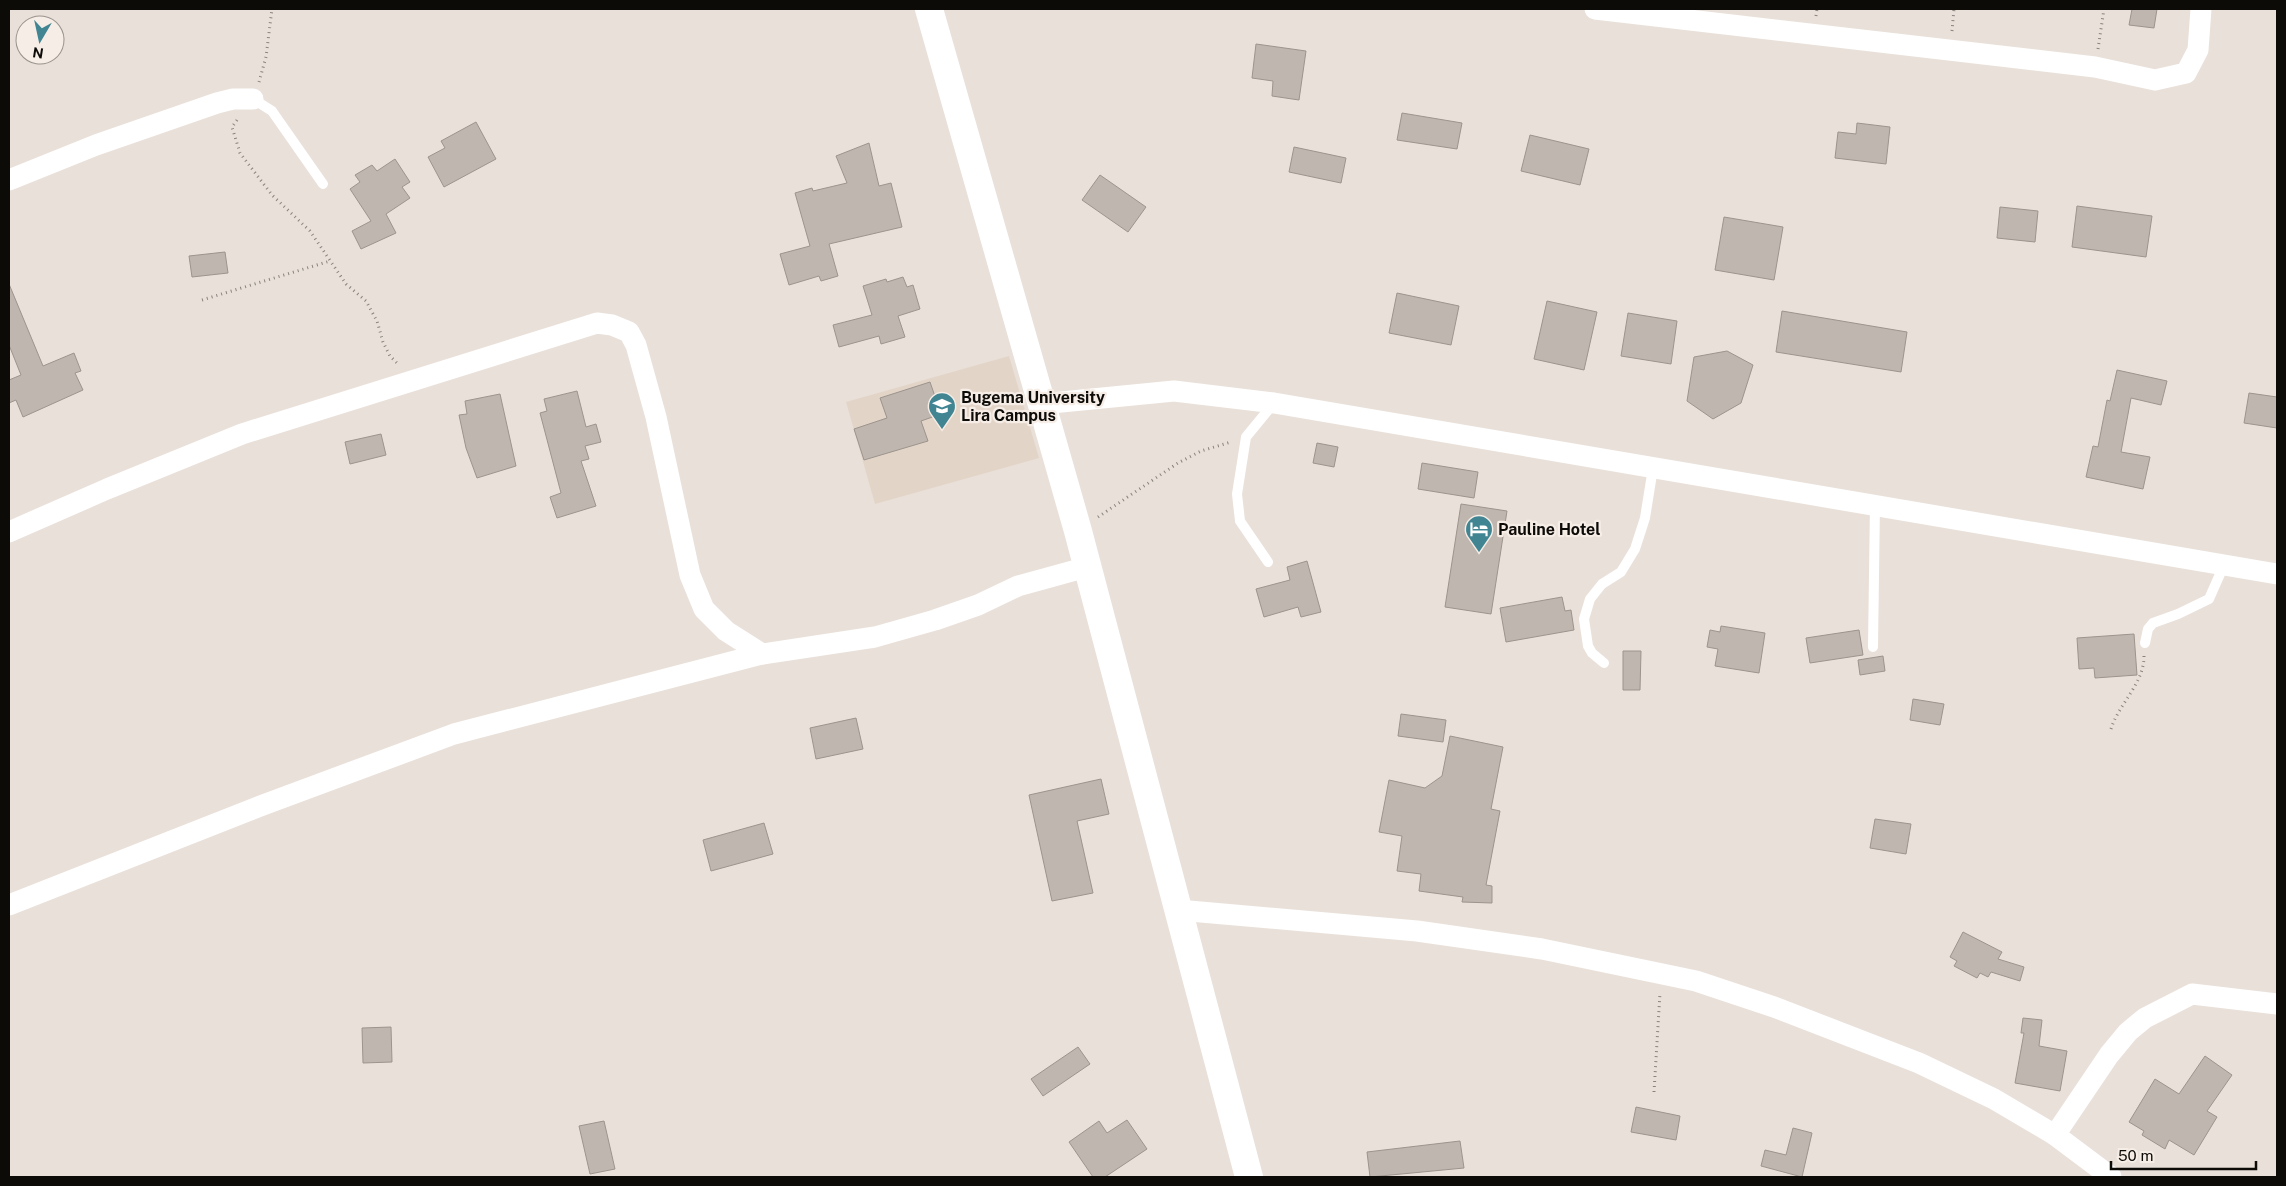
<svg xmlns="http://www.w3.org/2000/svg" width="2286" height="1186" font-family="'Public Sans',sans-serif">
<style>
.built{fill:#e3d4c8}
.building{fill:#bfb6af;stroke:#9c948d}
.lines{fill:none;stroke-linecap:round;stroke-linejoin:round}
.path{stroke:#89837e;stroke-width:3;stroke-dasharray:1 4;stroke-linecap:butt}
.lane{stroke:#fff;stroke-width:10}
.street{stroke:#fff;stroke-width:21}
.secondary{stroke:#fff;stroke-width:28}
.labels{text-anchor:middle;stroke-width:4.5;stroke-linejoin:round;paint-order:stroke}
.poi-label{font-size:16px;font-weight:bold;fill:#0d0b08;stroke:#f6ede6;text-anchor:start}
</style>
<rect width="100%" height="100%" fill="#e9e0d9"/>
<path class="built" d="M1009,356L1039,458L875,504L846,402Z"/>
<g class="building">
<path d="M2132,9H2157L2154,28L2129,25Z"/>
<path d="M1256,44L1306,51L1299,100L1272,96L1273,81L1252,78Z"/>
<path d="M1402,113L1462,123L1457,149L1397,140Z"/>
<path d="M476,122L496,159L444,187L428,157L445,148L441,141Z"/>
<path d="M1857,123L1890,127L1886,164L1835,158L1838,132L1856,134Z"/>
<path d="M1530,135L1589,149L1580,185L1521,171Z"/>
<path d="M869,143L879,186L891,183L902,227L829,244L838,276L821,281L819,276L789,285L780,254L810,246L795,193L812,188L813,191L847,183L836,156Z"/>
<path d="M1294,147L1346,158L1341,183L1289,172Z"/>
<path d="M395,159L410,182L402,187L410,198L386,214L396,233L361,249L352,231L371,221L350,189L360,182L355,175L372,165L377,171Z"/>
<path d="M1100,175L1146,207L1128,232L1082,200Z"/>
<path d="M2077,206L2152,216L2146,257L2072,247Z"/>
<path d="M2000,207L2038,211L2035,242L1997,238Z"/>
<path d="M1724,217L1783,227L1774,280L1715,270Z"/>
<path d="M225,252L228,273L192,277L189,256Z"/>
<path d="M903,277L907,287L913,285L920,309L898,316L905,337L881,344L879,336L839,347L833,325L872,315L863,286L886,279L887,282Z"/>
<path d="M9,284L43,366L74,353L81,371L75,373L83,390L23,417L16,400L9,403V380L21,375L9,345Z"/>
<path d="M1397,293L1459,306L1451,345L1389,333Z"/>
<path d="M1547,301L1597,312L1584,370L1534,359Z"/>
<path d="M1782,311L1907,332L1901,372L1776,352Z"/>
<path d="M1628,313L1677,321L1671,364L1621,356Z"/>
<path d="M1727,351L1753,365L1741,403L1713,419L1687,401L1694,357Z"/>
<path d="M2117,370L2167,381L2161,405L2131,398L2121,452L2150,457L2143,489L2086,477L2093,446L2098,447L2107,400L2110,401Z"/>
<path d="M930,382L941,414L921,421L928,441L864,460L854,429L887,418L880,398Z"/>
<path d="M577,391L586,427L596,424L601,442L585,446L589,459L581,461L596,506L557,518L550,497L561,493L540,413L547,411L544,399Z"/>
<path d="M2249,393L2277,397V428L2244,423Z"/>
<path d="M500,394L516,466L477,478L466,448L459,415L467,414L465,401Z"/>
<path d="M381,434L386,455L350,464L345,442Z"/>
<path d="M1317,443L1338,447L1334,467L1313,463Z"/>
<path d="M1422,463L1478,472L1474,498L1418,489Z"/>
<path d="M1461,504L1507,511L1491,614L1445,607Z"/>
<path d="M1307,561L1321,612L1301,617L1298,607L1264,617L1256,589L1290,580L1287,567Z"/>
<path d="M1562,597L1565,611L1571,610L1574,630L1506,642L1500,608Z"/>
<path d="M1721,626L1765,633L1759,673L1715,666L1718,649L1707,647L1710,630L1720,632Z"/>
<path d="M1859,630L1863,655L1810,663L1806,638Z"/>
<path d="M2134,634L2137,675L2095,678L2094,668L2079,669L2077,638Z"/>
<path d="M1623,651H1641L1640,690H1623Z"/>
<path d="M1883,656L1885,671L1860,675L1858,660Z"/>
<path d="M1913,699L1944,704L1940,725L1910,720Z"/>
<path d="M1401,714L1446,720L1443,742L1398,736Z"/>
<path d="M856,718L863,749L816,759L810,728Z"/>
<path d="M1450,736L1503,747L1491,809L1500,811L1486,885L1492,886V903L1462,902L1463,897L1419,891L1421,874L1397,871L1402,836L1379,832L1389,780L1425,788L1442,776Z"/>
<path d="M1101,779L1109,814L1077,821L1093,893L1052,901L1029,795Z"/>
<path d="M1875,819L1911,824L1906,854L1870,848Z"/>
<path d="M764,823L773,854L711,871L703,840Z"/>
<path d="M1963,932L2002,952L1998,959L2024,967L2020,981L1991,972L1988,977L1980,973L1977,978L1954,966L1957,961L1950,957Z"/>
<path d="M2023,1018L2042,1020L2039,1046L2067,1051L2060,1091L2015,1083L2024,1033H2021Z"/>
<path d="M391,1027L392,1062L363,1063L362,1028Z"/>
<path d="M1078,1047L1090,1064L1043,1096L1031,1079Z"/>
<path d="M2205,1056L2232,1075L2207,1111L2217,1117L2194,1155L2169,1140L2165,1149L2142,1135L2144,1131L2129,1122L2155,1079L2179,1094Z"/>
<path d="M1636,1107L1680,1116L1676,1140L1631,1132Z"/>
<path d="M1127,1120L1147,1149L1105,1177H1093L1069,1142L1099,1121L1107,1133Z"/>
<path d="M604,1121L615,1169L590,1174L579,1126Z"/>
<path d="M1793,1128L1812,1133L1802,1177L1761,1166L1765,1150L1786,1155Z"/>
<path d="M1460,1141L1464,1168L1370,1177L1367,1152Z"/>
</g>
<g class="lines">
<g class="path">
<path d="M1816,16L1817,9"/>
<path d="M1952,31L1954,9"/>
<path d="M2098,49L2104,9"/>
<path d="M259,82L266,57L272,9"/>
<path d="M237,120L232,127L240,153L272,195L310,231L346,284L366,301L377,321L383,342L390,356L398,364"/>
<path d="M202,300L330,261"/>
<path d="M1098,517L1178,463L1201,451L1231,442"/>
<path d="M2111,729C2119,703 2144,684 2144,656"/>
<path d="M1654,1092L1660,993"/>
</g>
<g class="lane">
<path d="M253,99L272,111L323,184"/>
<path d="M1268,562L1240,521L1237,494L1246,437L1274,403"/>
<path d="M2145,643L2148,629L2153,623L2178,614L2209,599L2224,565"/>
<path d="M1873,647L1875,504"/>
<path d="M1604,663L1592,653L1588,646L1584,619L1590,599L1602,584L1621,572L1635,549L1645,518L1653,468"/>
</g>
<g class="street">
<path d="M1595,9L2095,67L2155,80L2186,73L2198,50L2201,9"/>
<path d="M9,180L96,145L217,103L233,99H253"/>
<path d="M1041,404L1174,391L1274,403L2277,574"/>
<path d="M9,532L107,489L242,434L597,323L612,325L629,332L636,345L656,417L690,575L704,609L726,631L762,654"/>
<path d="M9,905L263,805L454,734L762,654L875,637L935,620L978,605L1018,586L1087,567"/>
<path d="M1178,910L1417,931L1542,949L1696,981L1774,1007L1919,1063L1994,1099L2055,1135L2111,1177"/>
<path d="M2055,1135L2109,1055L2128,1032L2145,1018L2192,994L2277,1004"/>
</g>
<path class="secondary" d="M929,9L1078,531L1249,1177"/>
</g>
<defs>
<g id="university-pin" transform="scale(1.4375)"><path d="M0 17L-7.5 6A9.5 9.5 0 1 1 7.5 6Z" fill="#418593" stroke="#f6ede6"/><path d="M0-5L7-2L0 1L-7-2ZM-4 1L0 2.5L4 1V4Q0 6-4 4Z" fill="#fff"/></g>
<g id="hotel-pin" transform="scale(1.4375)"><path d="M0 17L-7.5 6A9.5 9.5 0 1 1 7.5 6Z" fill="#418593" stroke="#f6ede6"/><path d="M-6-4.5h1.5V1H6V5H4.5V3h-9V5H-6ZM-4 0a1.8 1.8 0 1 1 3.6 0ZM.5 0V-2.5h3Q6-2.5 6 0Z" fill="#fff"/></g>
</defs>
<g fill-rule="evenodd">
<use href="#university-pin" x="942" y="406"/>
<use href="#hotel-pin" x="1479" y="529"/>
</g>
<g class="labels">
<g class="poi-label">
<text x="961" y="403">Bugema University<tspan x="961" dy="18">Lira Campus</tspan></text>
<text x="1498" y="535">Pauline Hotel</text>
</g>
</g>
<rect width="2286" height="1186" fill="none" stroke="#0d0b08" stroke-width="20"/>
<g transform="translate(40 40) rotate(189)"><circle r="24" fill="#f6ede6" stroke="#99938d"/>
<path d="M0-4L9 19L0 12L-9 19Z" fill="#418593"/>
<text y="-8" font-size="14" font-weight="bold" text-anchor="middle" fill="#0d0b08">N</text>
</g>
<path d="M2111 1161v8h145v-8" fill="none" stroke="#0d0b08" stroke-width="2.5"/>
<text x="2118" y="1161" font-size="15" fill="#0d0b08" stroke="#f6ede6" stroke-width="4" paint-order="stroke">50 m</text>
</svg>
